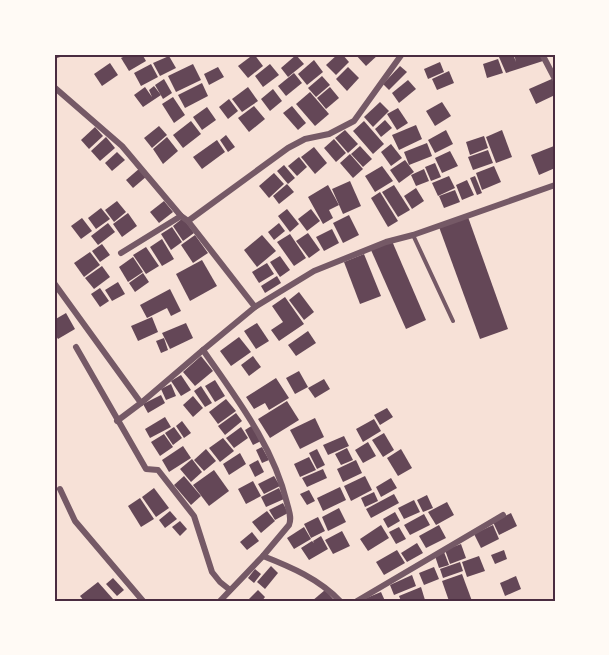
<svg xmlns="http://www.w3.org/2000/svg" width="609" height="655" font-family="'Roboto Condensed',sans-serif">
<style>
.building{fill:#644757}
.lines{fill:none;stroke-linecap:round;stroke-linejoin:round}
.service{stroke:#755966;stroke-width:4}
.minor{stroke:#755966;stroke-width:6}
.neatline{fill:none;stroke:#4a2c40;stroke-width:2}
</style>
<rect width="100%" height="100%" fill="#f7e1d7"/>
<g class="building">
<path d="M129,54H142L146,61L129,71L121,58Z"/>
<path d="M254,54L263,66L248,78L238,66Z"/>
<path d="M338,54H342L349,62L336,75L326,65Z"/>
<path d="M355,54H379L366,66Z"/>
<path d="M506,54H513L516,62L514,54H540L543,61L506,73L499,57Z"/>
<path d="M296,55L304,64L288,77L281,68Z"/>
<path d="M169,56L176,68L160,76L153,63Z"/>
<path d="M498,59L503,73L487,78L483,64Z"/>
<path d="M314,60L323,72L307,85L298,74Z"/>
<path d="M440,62L444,72L428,79L424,69Z"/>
<path d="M110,63L118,75L102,86L94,74Z"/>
<path d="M151,64L158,77L141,86L134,73Z"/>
<path d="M193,64L201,80L176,92L168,76Z"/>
<path d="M270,64L279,75L263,87L255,76Z"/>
<path d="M400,66L407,72L389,90L383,84Z"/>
<path d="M218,67L224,77L209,85L204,74Z"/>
<path d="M348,67L359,78L347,91L336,79Z"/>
<path d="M449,71L454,83L437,90L432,79Z"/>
<path d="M294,73L302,83L286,96L278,86Z"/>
<path d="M322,76L330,85L316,97L308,88Z"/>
<path d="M554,78L555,95L536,104L529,89Z"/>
<path d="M164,79L172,93L163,99L155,85Z"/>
<path d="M408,80L416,89L399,103L392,93Z"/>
<path d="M202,83L208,96L185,108L178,95Z"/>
<path d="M154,86L161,95L143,107L134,95L145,87L152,97L149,90Z"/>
<path d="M248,87L258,101L242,112L232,99Z"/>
<path d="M330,87L339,98L326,109L317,98Z"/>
<path d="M273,89L282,101L270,111L261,99Z"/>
<path d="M310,92L329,114L315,126L296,104Z"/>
<path d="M173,97L185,115L174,123L162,104Z"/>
<path d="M229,99L238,111L228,119L219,107Z"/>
<path d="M380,102L389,111L373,127L364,117Z"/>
<path d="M442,102L451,116L435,126L426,111Z"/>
<path d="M254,106L265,119L249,132L238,118Z"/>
<path d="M292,106L306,123L298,130L283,113Z"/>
<path d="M207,107L216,120L202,130L193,117Z"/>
<path d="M398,108L408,123L397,130L387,114Z"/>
<path d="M385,120L392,128L381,137L375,129Z"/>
<path d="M191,121L201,134L183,148L173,135Z"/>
<path d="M364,121L384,144L373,154L353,131Z"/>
<path d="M416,125L422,139L399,150L392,135Z"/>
<path d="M159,126L167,135L152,148L144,138Z"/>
<path d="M95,127L103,136L89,149L81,140Z"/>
<path d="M345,130L358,144L348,153L335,138Z"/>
<path d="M446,130L453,144L435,153L428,140Z"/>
<path d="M502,130L512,157L496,163L486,137Z"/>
<path d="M226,135L235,147L228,152L220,140Z"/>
<path d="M484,136L488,148L470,155L466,142Z"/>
<path d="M106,137L115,148L100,161L91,151Z"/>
<path d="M167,137L178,151L163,164L153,149Z"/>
<path d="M334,139L346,153L336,162L324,148Z"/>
<path d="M217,140L225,152L202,169L193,157Z"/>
<path d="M427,143L432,156L409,165L404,152Z"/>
<path d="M391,144L402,158L391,166L381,152Z"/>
<path d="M360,146L372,159L363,167L351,154Z"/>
<path d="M554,146L555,168L539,175L531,155Z"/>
<path d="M314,147L327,163L315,174L301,157Z"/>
<path d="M488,150L493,163L473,170L468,157Z"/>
<path d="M450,151L458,166L442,173L435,158Z"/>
<path d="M117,152L125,160L112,171L105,163Z"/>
<path d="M350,154L363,169L353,178L340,163Z"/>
<path d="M299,157L307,167L297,176L288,166Z"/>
<path d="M405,160L414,172L399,183L390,170Z"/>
<path d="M435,163L441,177L431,181L425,167Z"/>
<path d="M284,165L295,178L288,184L277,171Z"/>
<path d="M382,166L393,181L375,192L365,176Z"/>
<path d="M494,166L501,182L482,190L476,173Z"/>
<path d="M140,168L147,176L133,188L126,180Z"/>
<path d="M424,169L429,181L416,186L411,175Z"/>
<path d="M274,173L284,184L269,198L259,186Z"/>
<path d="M449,176L455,188L438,196L432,183Z"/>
<path d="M475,176L482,193L477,195L470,178Z"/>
<path d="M467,180L474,195L462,200L456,185Z"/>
<path d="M350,181L361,206L343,214L332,189Z"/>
<path d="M287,184L294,192L279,204L273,196Z"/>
<path d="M328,185L339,205L329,210L333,218L323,224L308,197Z"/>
<path d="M394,185L410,210L398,217L382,192Z"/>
<path d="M416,188L424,201L412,209L404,196Z"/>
<path d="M455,190L460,202L444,208L439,196Z"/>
<path d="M380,192L398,221L388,227L371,198Z"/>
<path d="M117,201L126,212L114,222L105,210Z"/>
<path d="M164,201L173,212L159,223L150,212Z"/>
<path d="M101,208L110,219L96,229L88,218Z"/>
<path d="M287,209L299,224L290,232L278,216Z"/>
<path d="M311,209L320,221L307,231L298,219Z"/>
<path d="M128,213L137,226L122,237L113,224Z"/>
<path d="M349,215L359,235L343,243L333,223Z"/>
<path d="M468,217L508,329L480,339L439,227Z"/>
<path d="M82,218L92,231L81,239L71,226Z"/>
<path d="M183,218L194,233L183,241L173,226Z"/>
<path d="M108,223L115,232L98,245L91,236Z"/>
<path d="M279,223L285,231L274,240L268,232Z"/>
<path d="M172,227L182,242L171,250L161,234Z"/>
<path d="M332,229L339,243L324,251L316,237Z"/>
<path d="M308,233L320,250L309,258L296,241Z"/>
<path d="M290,234L306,258L294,266L277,242Z"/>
<path d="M195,235L208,253L193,263L181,245Z"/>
<path d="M262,235L276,251L257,267L244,250Z"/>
<path d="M162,239L174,259L162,266L150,247Z"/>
<path d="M392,241L426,320L406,329L371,250Z"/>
<path d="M102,244L110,255L100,262L92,251Z"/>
<path d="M146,247L159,266L146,274L133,255Z"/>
<path d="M90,252L100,265L84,277L74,263Z"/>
<path d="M364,254L381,296L360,304L344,262Z"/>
<path d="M280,256L290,270L280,277L270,262Z"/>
<path d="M133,257L143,272L128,282L119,267Z"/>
<path d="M202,260L217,286L190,301L176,274Z"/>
<path d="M267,263L274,274L259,283L252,272Z"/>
<path d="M102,266L110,277L94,289L85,278Z"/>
<path d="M143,273L149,282L135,292L129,283Z"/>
<path d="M277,276L281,283L265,293L261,286Z"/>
<path d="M118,282L125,294L112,301L105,290Z"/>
<path d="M100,288L109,301L100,307L91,294Z"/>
<path d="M170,289L181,311L171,316L167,308L147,318L140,305Z"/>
<path d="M299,292L314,312L304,320L289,300Z"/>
<path d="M285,297L304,324L279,341L271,330L283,322L272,306Z"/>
<path d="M66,313L75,329L58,339L54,333V320Z"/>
<path d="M152,317L158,332L138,341L131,326Z"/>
<path d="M186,323L193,338L170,349L162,333Z"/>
<path d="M257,323L269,341L256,349L244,331Z"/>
<path d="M308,331L316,343L296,356L288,345Z"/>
<path d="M239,337L251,352L231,366L220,351Z"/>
<path d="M164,338L168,350L161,353L156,341Z"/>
<path d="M201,356L213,371L195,386L183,372Z"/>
<path d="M253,356L261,367L249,376L241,365Z"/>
<path d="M299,371L308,387L295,394L286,378Z"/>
<path d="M181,375L191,390L181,396L171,381Z"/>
<path d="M276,378L289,398L269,410L265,403L254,409L246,397Z"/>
<path d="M324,379L330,389L315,398L308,388Z"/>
<path d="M215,380L225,396L215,402L205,386Z"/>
<path d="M171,384L176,396L166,400L161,389Z"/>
<path d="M201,386L212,403L205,407L194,391Z"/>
<path d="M161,395L165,403L148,413L143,404Z"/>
<path d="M193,396L203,408L193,417L183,405Z"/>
<path d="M226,399L236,411L218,424L209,412Z"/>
<path d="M287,401L299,420L270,438L258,419Z"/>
<path d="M387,408L393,417L380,425L374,415Z"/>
<path d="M236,413L242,421L225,435L218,426Z"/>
<path d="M165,417L171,427L150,438L145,429Z"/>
<path d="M315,418L324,437L300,449L290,430Z"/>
<path d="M374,419L381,431L363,442L356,429Z"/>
<path d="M182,421L191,433L184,438L176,426Z"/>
<path d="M253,425L261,441L253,445L245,430Z"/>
<path d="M174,427L182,438L173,445L165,433Z"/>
<path d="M241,427L248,438L234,448L226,438Z"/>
<path d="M384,433L394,450L383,457L372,440Z"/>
<path d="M164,434L173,447L160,456L151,442Z"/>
<path d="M344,436L349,446L328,455L323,445Z"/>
<path d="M223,438L234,451L220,462L209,448Z"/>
<path d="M368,442L376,456L363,463L355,450Z"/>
<path d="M183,446L191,458L169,472L162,460Z"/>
<path d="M262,447L269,460L262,463L256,450Z"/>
<path d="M347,448L353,460L341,465L335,454Z"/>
<path d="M206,449L216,461L204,471L194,460Z"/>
<path d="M317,449L325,465L317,469L309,453Z"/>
<path d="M401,449L412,468L398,476L387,458Z"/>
<path d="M240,453L246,464L229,475L223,464Z"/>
<path d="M309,457L316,470L300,477L294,464Z"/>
<path d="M192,459L202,472L191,482L180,469Z"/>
<path d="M258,460L264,472L255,477L249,465Z"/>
<path d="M356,460L362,473L343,482L337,469Z"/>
<path d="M323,469L327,478L307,487L302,478Z"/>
<path d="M214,470L229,491L209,506L193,485Z"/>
<path d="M184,476L201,496L191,505L174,485Z"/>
<path d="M274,476L280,486L264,494L258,484Z"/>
<path d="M365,476L372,490L351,501L344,486Z"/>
<path d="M391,478L397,488L381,497L376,487Z"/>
<path d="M253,481L261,496L246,504L238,489Z"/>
<path d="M340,487L346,500L323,511L317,498Z"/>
<path d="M154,488L169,508L156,517L142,497Z"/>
<path d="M279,488L284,499L266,507L261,497Z"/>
<path d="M309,490L315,501L307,505L300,494Z"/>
<path d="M374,492L378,501L365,507L361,498Z"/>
<path d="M394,494L399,503L371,518L366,509Z"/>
<path d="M427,495L433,508L423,512L417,500Z"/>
<path d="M140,498L154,519L141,527L128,506Z"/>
<path d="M414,500L420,512L404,519L398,508Z"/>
<path d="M447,502L454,515L436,525L428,512Z"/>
<path d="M283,503L288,513L275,520L269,510Z"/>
<path d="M339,508L346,522L328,531L322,517Z"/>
<path d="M170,511L177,519L165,528L159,520Z"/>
<path d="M267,511L275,521L261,533L252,522Z"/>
<path d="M395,512L400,521L388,528L383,519Z"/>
<path d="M511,513L517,526L499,535L493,522Z"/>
<path d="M424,514L430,525L410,535L404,525Z"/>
<path d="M318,517L325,531L311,538L304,524Z"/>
<path d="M180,521L187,529L180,536L172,527Z"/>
<path d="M381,525L389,538L368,551L360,539Z"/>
<path d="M439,525L446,538L426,548L419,536Z"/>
<path d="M493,525L499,539L481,548L474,534Z"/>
<path d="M304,527L311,539L294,549L287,538Z"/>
<path d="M399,527L406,539L396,544L389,532Z"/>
<path d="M342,531L350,546L333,554L325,540Z"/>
<path d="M252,532L259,541L247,550L240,542Z"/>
<path d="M321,536L328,549L309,560L301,548L312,541L314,543L313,541Z"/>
<path d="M417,543L423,553L407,562L401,553Z"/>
<path d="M461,544L466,558L450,564L445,550Z"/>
<path d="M397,550L405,563L384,575L376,562Z"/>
<path d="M504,550L507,559L495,564L491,555Z"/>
<path d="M444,552L449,565L439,568L435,556Z"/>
<path d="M479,556L485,571L467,577L462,562Z"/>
<path d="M460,562L463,571L443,578L440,569Z"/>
<path d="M271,566L278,573L265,589L257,582Z"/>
<path d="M434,567L439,579L424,585L419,573Z"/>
<path d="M255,569L261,574L254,583L248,578Z"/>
<path d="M462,574L472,601H449L442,581Z"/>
<path d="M412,575L416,586L394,595L390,585Z"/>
<path d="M516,576L521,589L505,596L500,583Z"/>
<path d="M113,578L124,590L117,596L106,584Z"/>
<path d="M98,582L113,599L110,601H84L80,596Z"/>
<path d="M421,587L425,600L401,601L399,596Z"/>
<path d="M258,590L265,597L262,601H247Z"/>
<path d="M325,590L335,601H312Z"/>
<path d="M381,592L385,601H365L364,599Z"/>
</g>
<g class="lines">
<path class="service" d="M413,235L453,321"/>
<g class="minor">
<path d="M542,54L555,79"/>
<path d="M54,56L60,54"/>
<path d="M54,87L122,146L181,216L188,221L255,307"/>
<path d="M188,221L288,148L305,139L329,134L354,121L402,54"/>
<path d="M121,253L181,216"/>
<path d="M54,283L141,403L203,350"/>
<path d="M76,347L146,469L158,470L194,516L212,572L220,582L230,590"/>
<path d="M117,421L141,403"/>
<path d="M60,489L75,521L143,601"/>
<path d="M263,556C291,567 319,579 340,601"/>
<path d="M220,601L263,556L289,525C292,518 289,511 287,503C273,445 236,398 203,350L255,307L314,271L386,242L413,235L555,185"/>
<path d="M357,601L503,515"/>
</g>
</g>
<rect width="609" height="655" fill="none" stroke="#fffaf5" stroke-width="111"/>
<rect x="56" y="56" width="498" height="544" class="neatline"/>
</svg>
